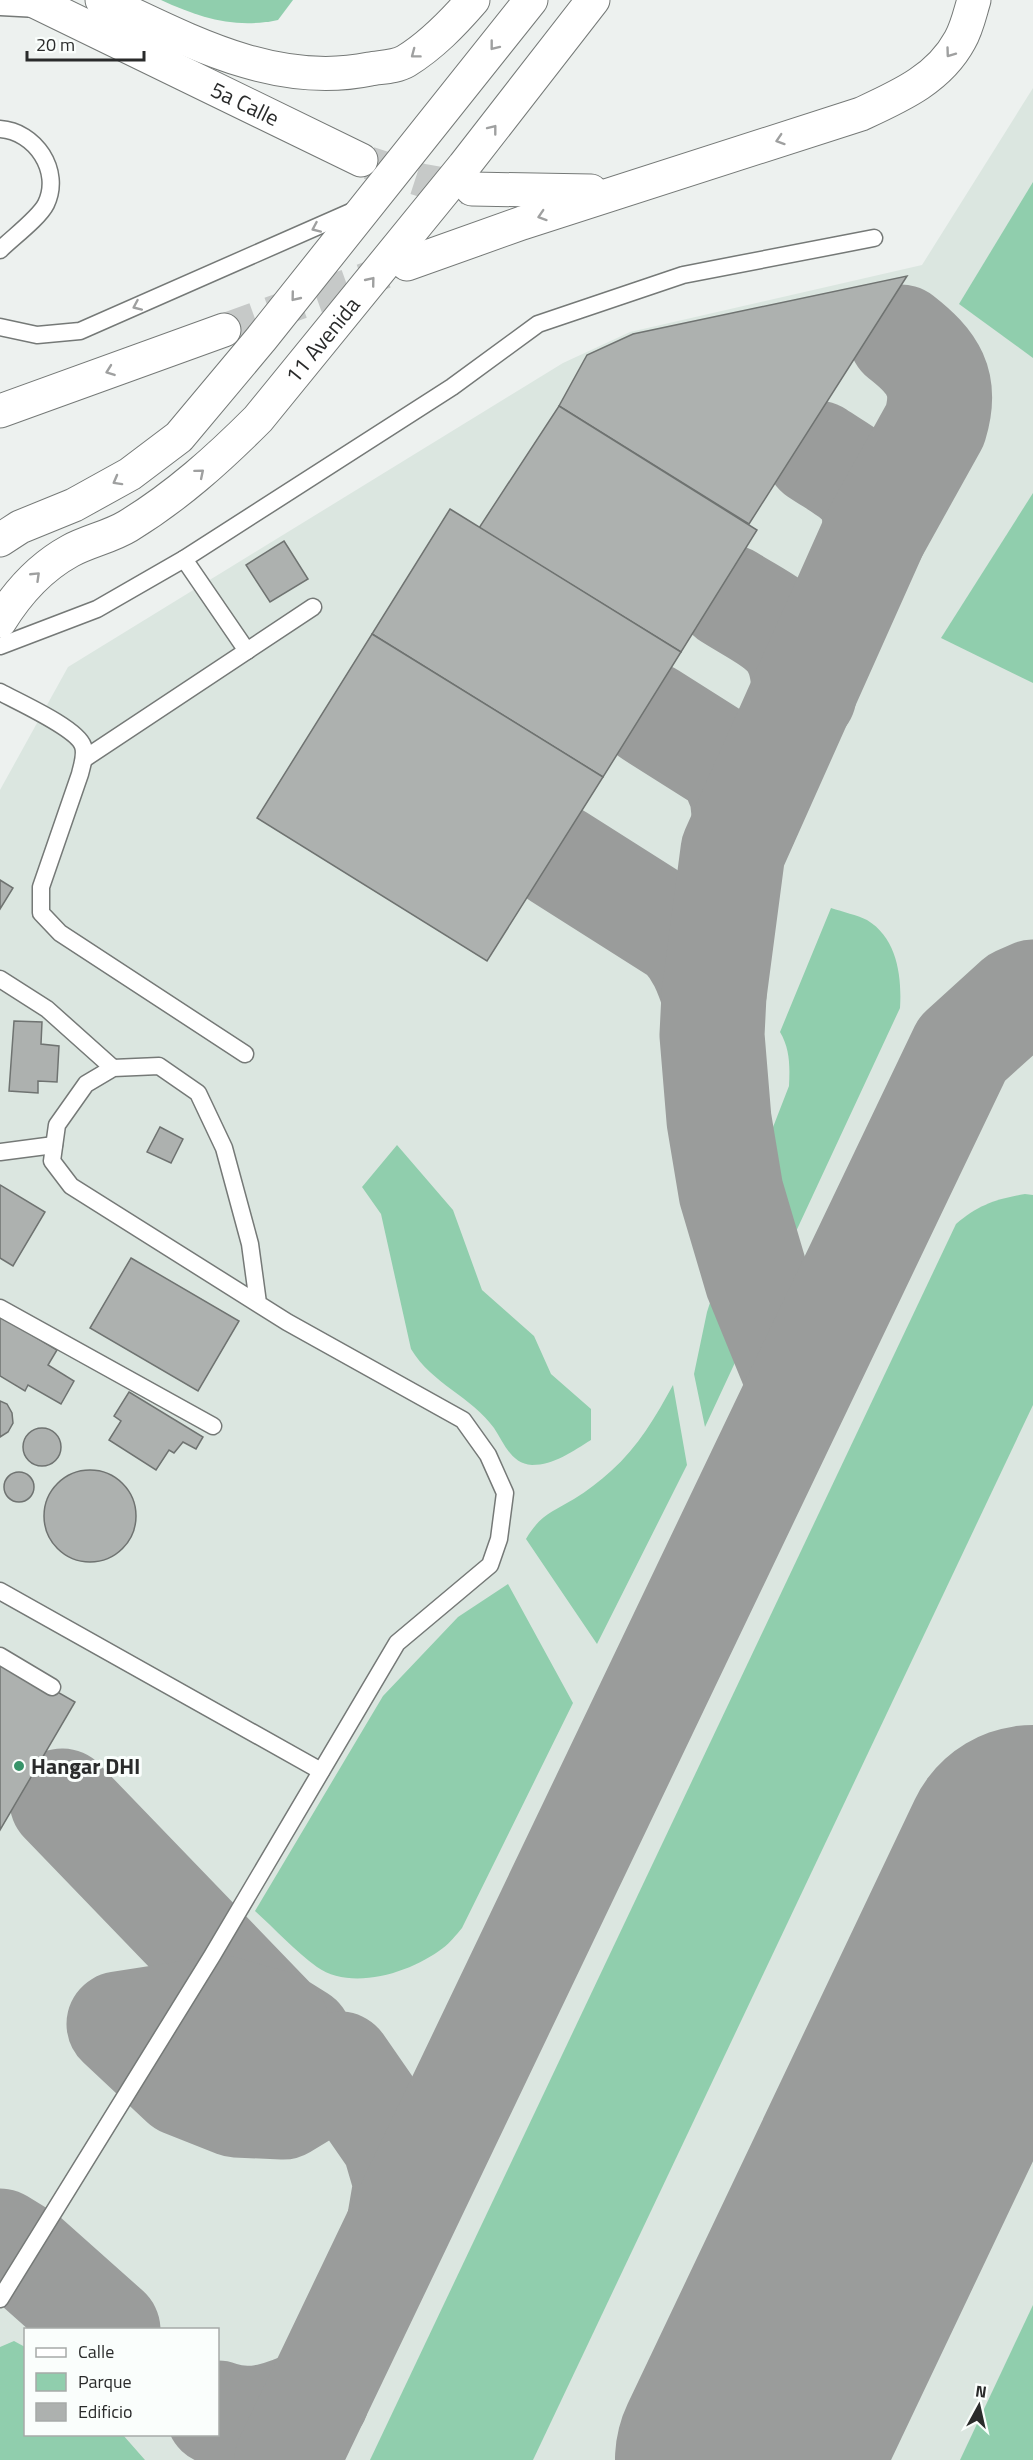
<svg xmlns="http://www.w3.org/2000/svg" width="1033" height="2460" font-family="'Titillium Web',sans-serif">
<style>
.built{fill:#dbe6e0;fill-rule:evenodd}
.green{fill:#90cead}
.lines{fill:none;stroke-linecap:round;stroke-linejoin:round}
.taxiway{stroke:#9a9c9b;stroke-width:105}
.runway{stroke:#9a9c9b;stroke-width:262}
.building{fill:#adb1af;stroke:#6f7371;stroke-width:1.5}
.secondary-tunnel{stroke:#c6c9c8;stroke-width:33;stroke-dasharray:33 16;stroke-linecap:butt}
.service-casing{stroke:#757977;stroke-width:19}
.secondary-casing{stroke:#757977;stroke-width:35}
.service{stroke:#fff;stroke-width:16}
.secondary{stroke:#fff;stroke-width:33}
.oneway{stroke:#9fa0a0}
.poi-dot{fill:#379369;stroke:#fafefc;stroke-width:2}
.labels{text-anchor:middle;stroke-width:6;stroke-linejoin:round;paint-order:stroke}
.street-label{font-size:22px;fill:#2a2b2b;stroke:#fafefc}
.poi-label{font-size:22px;font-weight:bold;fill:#2a2b2b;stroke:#fafefc;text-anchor:start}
</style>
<rect width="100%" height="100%" fill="#edf1ef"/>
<path class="built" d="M1033,88V2460H0V790L68,667L563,363L630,332L922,265ZM26,2330H218V2434H26Z"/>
<g class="green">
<path d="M161,0H293L278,20C235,29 200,18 161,0Z"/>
<path d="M1033,182V358L959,304Z"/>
<path d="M1033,493V683L941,638Z"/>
<path d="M831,908C843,912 857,915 867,920C897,938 902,976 900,1008L705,1427L694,1374L707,1312L737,1220L789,1086C790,1066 790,1049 780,1032Z"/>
<path d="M397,1145L453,1210L482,1290L534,1336L551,1374L591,1409V1440C573,1451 554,1465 532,1465C511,1464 504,1443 494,1428C472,1397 432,1384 411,1349L381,1214L362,1187Z"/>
<path d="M1025,1194L1033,1195V1405L533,2460H370L956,1224C978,1205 996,1199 1025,1194Z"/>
<path d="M673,1385L687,1465L597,1644L526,1539C540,1515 552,1512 574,1499C587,1491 600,1481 611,1471C638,1447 656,1416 673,1385Z"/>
<path d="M508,1584L573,1703L462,1928C456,1935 450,1943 443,1948C412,1972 352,1992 317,1967C295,1951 275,1929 255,1911L383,1696L458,1617Z"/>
<path d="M1033,2305V2460H960Z"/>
<path d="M14,2341L25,2347L26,2434L123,2435L145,2460H0V2347Z"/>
</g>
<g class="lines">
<g class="taxiway">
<path d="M817,453C853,477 877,484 875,533"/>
<path d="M729,597C777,627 803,632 804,695"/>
<path d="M651,715L730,765L742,794L745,823"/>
<path d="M559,857L682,935C699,953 706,971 714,995"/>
<path d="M798,1390L795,1373L757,1280L731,1192L719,1120L712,1035L714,995L733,851L875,533L935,425C948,383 933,362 901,337"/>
<path d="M62,1801L276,2023L300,2038"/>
<path d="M276,2023L222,2008L119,2024L183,2084L236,2105L283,2107L311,2090L340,2064L394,2142L406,2183L399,2224"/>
<path d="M0,2241L26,2257L108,2330"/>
<path d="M218,2413C252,2426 285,2413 317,2398"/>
<path d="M287,2460L962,1049L1017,999L1033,992"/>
</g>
<path class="runway" d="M746,2460L1033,1856"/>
</g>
<g class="building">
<path d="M907,276L749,524L559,406L587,355L633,334Z"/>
<path d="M559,406L757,530L681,652L479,528Z"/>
<path d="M450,509L681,652L603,777L372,634Z"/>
<path d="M284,541L308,579L270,602L246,565Z"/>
<path d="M372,634L603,777L487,961L257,818Z"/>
<path d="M0,880L13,888L0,909Z"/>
<path d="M14,1021L42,1022L41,1044L59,1046L57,1082L38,1081V1093L9,1091Z"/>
<path d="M160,1127L183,1139L171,1163L147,1152Z"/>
<path d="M0,1185L45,1212L13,1266L0,1258Z"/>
<path d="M131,1258L239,1321L198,1391L90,1328Z"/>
<path d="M0,1316L57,1350L48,1365L74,1381L61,1404L28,1385L25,1391L0,1376Z"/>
<path d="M129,1392L203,1437L196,1449L183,1442L174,1453L169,1450L156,1470L109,1440L121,1421L114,1416Z"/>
<path d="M0,1401L7,1404L12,1413L13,1423L8,1432L0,1437Z"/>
<circle cx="42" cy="1447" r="19"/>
<circle cx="90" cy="1516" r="46"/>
<circle cx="19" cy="1487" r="15"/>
<path d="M0,1659L75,1702L0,1830Z"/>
</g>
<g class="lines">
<g class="secondary-tunnel">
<path d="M369,163L421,180L472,189"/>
<path d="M224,330L385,272"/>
</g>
<g class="service-casing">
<g id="service">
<path d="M0,7L38,9"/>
<path d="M0,129C35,131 62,171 46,204C39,218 12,238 0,250"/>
<path d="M0,327L37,335L80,331L355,210"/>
<path d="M184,559L247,651"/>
<path d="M0,646L97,609L184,559L452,387L538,324L683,275L874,238"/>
<path d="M0,692C18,702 77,728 83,746C86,755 82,765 80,774L41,887V913L60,933L245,1054"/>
<path d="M84,759L313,607"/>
<path d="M0,979L47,1009L113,1068"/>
<path d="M0,1152L54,1145"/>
<path d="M0,1308L213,1426"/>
<path d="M0,1591L321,1771"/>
<path d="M0,1656L52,1687"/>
<path d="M0,2299L212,1956L397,1643L490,1565L499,1539L505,1493L488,1455L463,1420L287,1322L71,1186L52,1161L57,1125L86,1084L113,1068L159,1066L198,1093L224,1148L250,1244L258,1303"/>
</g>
</g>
<g class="secondary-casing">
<g id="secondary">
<path id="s1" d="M32,0L361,160"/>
<path d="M102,0C186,39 274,89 370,69C381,67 396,67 406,61C432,45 453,23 473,0"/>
<path d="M472,189L591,191"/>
<path d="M407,264L522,223L861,114C900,96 939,79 960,40C967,28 970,13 974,0"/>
<path d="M0,411L224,330"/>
<path d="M0,540L20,527L74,505L130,474L179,437L261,339L531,0"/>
<path id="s2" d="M0,621C18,592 39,568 70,551C88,541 110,537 128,526C177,496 218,459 258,419L464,166L593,0"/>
</g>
</g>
<use href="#service" class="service"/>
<use href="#secondary" class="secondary"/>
</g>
<defs><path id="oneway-chevron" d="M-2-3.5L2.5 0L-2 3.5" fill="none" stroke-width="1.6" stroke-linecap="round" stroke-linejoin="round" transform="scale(1.5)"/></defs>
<g class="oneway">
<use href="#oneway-chevron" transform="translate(494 46) rotate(128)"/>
<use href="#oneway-chevron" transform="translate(950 53) rotate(126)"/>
<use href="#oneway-chevron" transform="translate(415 54) rotate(143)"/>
<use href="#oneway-chevron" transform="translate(493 129) rotate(-52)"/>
<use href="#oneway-chevron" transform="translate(780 140) rotate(162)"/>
<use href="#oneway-chevron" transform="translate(542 216) rotate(162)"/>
<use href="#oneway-chevron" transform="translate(316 228) rotate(156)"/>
<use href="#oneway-chevron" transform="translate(371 281) rotate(-51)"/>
<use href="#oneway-chevron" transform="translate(295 297) rotate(129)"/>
<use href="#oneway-chevron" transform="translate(137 306) rotate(156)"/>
<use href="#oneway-chevron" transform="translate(110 371) rotate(160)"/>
<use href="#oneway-chevron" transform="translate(200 473) rotate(-40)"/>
<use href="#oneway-chevron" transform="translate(117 481) rotate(151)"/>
<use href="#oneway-chevron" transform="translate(36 576) rotate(-44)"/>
</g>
<circle class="poi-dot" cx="19" cy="1766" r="6"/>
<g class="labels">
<g class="street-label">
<text dy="8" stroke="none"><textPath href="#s1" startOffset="237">5a Calle</textPath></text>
<text dy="8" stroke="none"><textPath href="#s2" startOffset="434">11 Avenida</textPath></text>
</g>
<g class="poi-label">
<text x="31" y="1774">Hangar DHl</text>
</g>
</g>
<rect x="24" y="2328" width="195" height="108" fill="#fafefc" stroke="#a7aaa8" stroke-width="1.5"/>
<rect x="36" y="2348" width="30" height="9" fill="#ffffff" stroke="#a7aaa8" stroke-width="1.5"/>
<text x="78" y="2358" font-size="18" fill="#2a2b2b">Calle</text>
<rect x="36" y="2373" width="30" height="18" fill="#90cead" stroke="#a7aaa8" stroke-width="1.5"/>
<text x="78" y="2388" font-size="18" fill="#2a2b2b">Parque</text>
<rect x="36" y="2403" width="30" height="18" fill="#adb1af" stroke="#a7aaa8" stroke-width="1.5"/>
<text x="78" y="2418" font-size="18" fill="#2a2b2b">Edificio</text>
<g transform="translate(979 2406) rotate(8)" stroke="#fafefc" stroke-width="4.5" paint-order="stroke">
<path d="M0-4.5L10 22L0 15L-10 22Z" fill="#2a2b2b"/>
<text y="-9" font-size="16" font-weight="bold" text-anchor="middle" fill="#2a2b2b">N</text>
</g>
<path d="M27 51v9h117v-9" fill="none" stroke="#2a2b2b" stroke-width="3"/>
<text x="36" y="51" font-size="18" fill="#2a2b2b" stroke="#fafefc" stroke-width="4.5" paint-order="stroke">20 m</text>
</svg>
